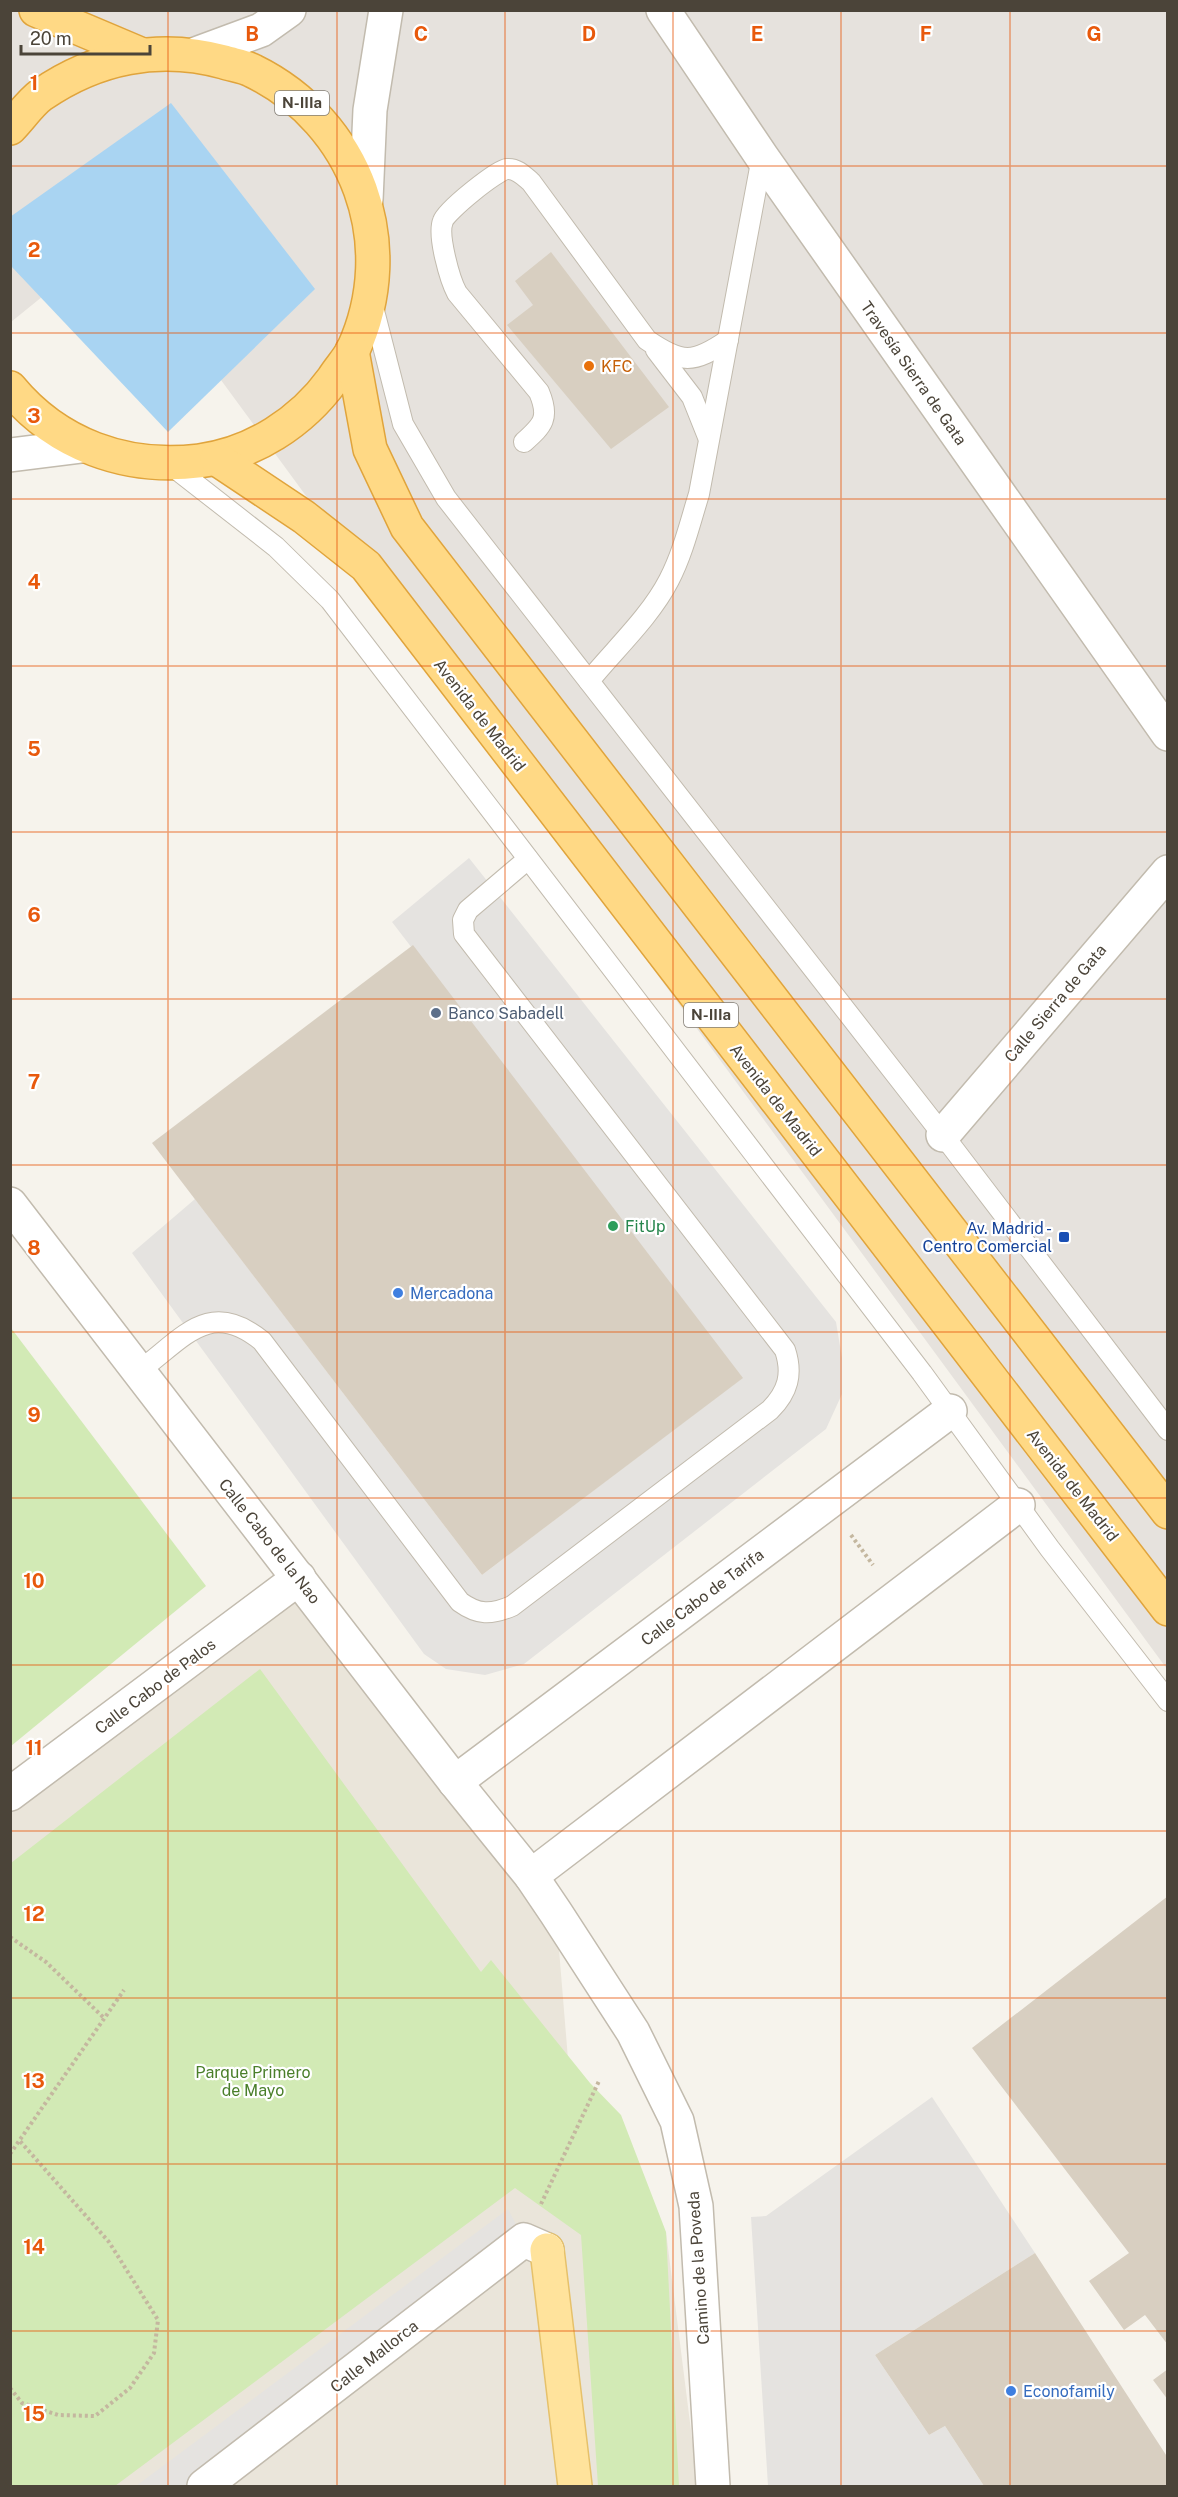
<svg xmlns="http://www.w3.org/2000/svg" width="1178" height="2497" font-family="'Public Sans',sans-serif">
<style>
.residential{fill:#eae5da}
.industrial{fill:#e6e2dd}
.green{fill:#d2eab5}
.parking{fill:#e5e3e0}
.water{fill:#a9d4f2}
.building{fill:#d8cfc1}
.lines{fill:none;stroke-linecap:round;stroke-linejoin:round}
.service-casing{stroke:#c2bbae;stroke-width:22}
.minor-casing{stroke:#c2bbae;stroke-width:36}
.primary-casing{stroke:#e6c16a;stroke-width:36}
.trunk-casing{stroke:#e0a43c;stroke-width:36}
.path{stroke:#c4b79f;stroke-width:4;stroke-dasharray:3 3;stroke-linecap:butt}
.service{stroke:#fff;stroke-width:20}
.minor{stroke:#fff;stroke-width:33}
.primary{stroke:#ffe39c;stroke-width:33}
.trunk{stroke:#ffd985;stroke-width:33}
.grid{fill:none;stroke:#e8590c;stroke-width:1.5;stroke-opacity:0.55}
.food-dot{fill:#e8710a;stroke:#fff;stroke-width:2}
.service-dot{fill:#5c6f8a;stroke:#fff;stroke-width:2}
.leisure-dot{fill:#2e9e5b;stroke:#fff;stroke-width:2}
.transit-dot{fill:#1a4fb4;stroke:#fff;stroke-width:2}
.shop-dot{fill:#3f7fe0;stroke:#fff;stroke-width:2}
.labels{text-anchor:middle;stroke-width:4.5;stroke-linejoin:round;paint-order:stroke}
.shield{fill:#fff;stroke:#817c74;stroke-width:1.5}
.shield-label{font-size:15px;font-weight:bold;fill:#4b4439}
.food-label{font-size:16px;fill:#c56008;stroke:#fff;text-anchor:start}
.street-label{font-size:16px;fill:#4b4439;stroke:#fff}
.service-label{font-size:16px;fill:#4e5e75;stroke:#fff;text-anchor:start}
.leisure-label{font-size:16px;fill:#27864d;stroke:#fff;text-anchor:start}
.transit-label{font-size:16px;fill:#164399;stroke:#fff;text-anchor:end}
.shop-label{font-size:16px;fill:#366cbe;stroke:#fff;text-anchor:start}
.park-label{font-size:16px;fill:#4a7f2a;stroke:#fff}
.grid-label{font-size:20px;text-anchor:middle;font-weight:bold;fill:#e8590c;stroke:#fff;stroke-width:4.5;stroke-linejoin:round;paint-order:stroke}
</style>
<rect width="100%" height="100%" fill="#f6f3ec"/>
<path class="residential" d="M299,1578L556,1913L575,2144L666,2232L698,2486H11V1803Z"/>
<path class="industrial" d="M11,11H1167V1669L116,237L11,322Z"/>
<g class="green">
<path d="M11,1328L206,1586L11,1746H10Z"/>
<path d="M260,1669L481,1972L491,1960L590,2083L621,2115L666,2232L679,2486H598L581,2235L515,2188L115,2486H11V1863Z"/>
</g>
<g class="parking">
<path d="M469,858L836,1322L842,1358V1394L826,1429L524,1664L485,1675L446,1669L424,1654L132,1253L195,1199L482,1575L742,1378L392,922Z"/>
<path d="M932,2097L1035,2253L875,2355L929,2435L945,2426L984,2486H768L751,2217L766,2216Z"/>
<path d="M508,2209L524,2240L204,2486H136Z"/>
</g>
<path class="water" d="M171,103L315,289L168,432L11,266L10,217Z"/>
<g class="building">
<path d="M551,252L669,407L611,449L507,325L533,305L515,281Z"/>
<path d="M413,945L743,1378L482,1575L152,1143Z"/>
<path d="M1168,1896V2345L1145,2315L1124,2330L1089,2281L1129,2253L972,2048Z"/>
<path d="M1035,2253L1168,2458V2486H984L945,2426L929,2435L875,2355Z"/>
<path d="M1168,2369V2400L1153,2380Z"/>
</g>
<g class="lines">
<g class="service-casing">
<g id="service">
<path d="M372,303L403,424L446,498L943,1135L1168,1430"/>
<path d="M656,350L692,397L708,437"/>
<path d="M524,442C543,425 550,418 539,392L457,293C450,280 437,235 443,221C446,211 497,170 507,169C517,168 524,176 531,182L647,340C682,364 693,364 728,340"/>
<path d="M171,465L276,547L330,600L922,1373L1050,1549L1168,1701"/>
<path d="M589,681C615,649 650,617 669,580C683,553 690,523 699,494L762,157"/>
<path d="M139,1371C184,1338 209,1298 262,1341L460,1602C478,1615 491,1615 512,1606L770,1410C788,1392 793,1374 785,1350L464,934L463,920L468,910L528,859"/>
</g>
</g>
<g class="minor-casing">
<g id="minor">
<path d="M663,10L762,157L1168,734"/>
<path d="M196,54L261,30L289,10"/>
<path d="M366,200L370,110L386,10"/>
<path d="M10,455L82,446"/>
<path d="M943,1135L1168,872"/>
<path d="M10,1204L455,1782L531,1876L556,1913L633,2032L677,2121L696,2206L713,2486"/>
<path d="M455,1782L950,1411"/>
<path d="M10,1794L299,1578"/>
<path d="M531,1876L1018,1505"/>
<path d="M204,2486L524,2240L547,2250"/>
</g>
</g>
<g class="primary-casing">
<path id="primary" d="M547,2250L575,2486"/>
</g>
<g class="trunk-casing">
<g id="trunk">
<path d="M36,10L140,54"/>
<path d="M10,128C20,118 30,103 41,95C96,57 159,44 224,62C233,65 244,66 253,71C357,122 402,244 353,350C348,360 339,369 333,379C302,422 253,454 199,461C126,470 57,445 10,388"/>
<path d="M352,351L370,449L407,527L1168,1512"/>
<path d="M217,459L304,517L366,566L1168,1609"/>
</g>
</g>
<g class="path">
<path d="M851,1535L873,1565"/>
<path d="M10,1937L46,1962L104,2018"/>
<path d="M10,2154L124,1990"/>
<path d="M541,2204L599,2081"/>
<path d="M10,2388L22,2403L58,2415L95,2416L130,2388L154,2353L158,2320L109,2242L20,2141"/>
</g>
<use href="#service" class="service"/>
<use href="#minor" class="minor"/>
<use href="#primary" class="primary"/>
<use href="#trunk" class="trunk"/>
</g>
<path class="grid" d="M168,10V2486M337,10V2486M505,10V2486M673,10V2486M841,10V2486M1010,10V2486M10,166H1168M10,333H1168M10,499H1168M10,666H1168M10,832H1168M10,999H1168M10,1165H1168M10,1332H1168M10,1498H1168M10,1665H1168M10,1831H1168M10,1998H1168M10,2164H1168M10,2331H1168"/>
<circle class="food-dot" cx="589" cy="366" r="6"/>
<circle class="service-dot" cx="436" cy="1013" r="6"/>
<circle class="leisure-dot" cx="613" cy="1226" r="6"/>
<rect class="transit-dot" x="1058" y="1231" width="12" height="12" rx="3"/>
<g class="shop-dot">
<circle cx="398" cy="1293" r="6"/>
<circle cx="1011" cy="2391" r="6"/>
</g>
<g class="labels">
<g class="shield">
<rect x="275" y="91" width="54" height="24" rx="4.5"/>
<rect x="684" y="1003" width="54" height="24" rx="4.5"/>
</g>
<g class="shield-label">
<text x="302" y="108">N-IIIa</text>
<text x="711" y="1020">N-IIIa</text>
</g>
<g class="food-label">
<text x="601" y="372">KFC</text>
</g>
<g class="street-label">
<text transform="translate(914 373) rotate(55)" y="6">Travesía Sierra de Gata</text>
<text transform="translate(480 715) rotate(52)" y="6">Avenida de Madrid</text>
<text transform="translate(1055 1003) rotate(-50)" y="6">Calle Sierra de Gata</text>
<text transform="translate(776 1100) rotate(52)" y="6">Avenida de Madrid</text>
<text transform="translate(1073 1485) rotate(52)" y="6">Avenida de Madrid</text>
<text transform="translate(270 1541) rotate(52)" y="6">Calle Cabo de la Nao</text>
<text transform="translate(702 1597) rotate(-37)" y="6">Calle Cabo de Tarifa</text>
<text transform="translate(155 1686) rotate(-37)" y="6">Calle Cabo de Palos</text>
<text transform="translate(698 2268) rotate(-94)" y="6">Camino de la Poveda</text>
<text transform="translate(374 2356) rotate(-38)" y="6">Calle Mallorca</text>
</g>
<g class="service-label">
<text x="448" y="1019">Banco Sabadell</text>
</g>
<g class="leisure-label">
<text x="625" y="1232">FitUp</text>
</g>
<g class="transit-label">
<text x="1052" y="1234">Av. Madrid -<tspan x="1052" dy="18">Centro Comercial</tspan></text>
</g>
<g class="shop-label">
<text x="410" y="1299">Mercadona</text>
<text x="1023" y="2397">Econofamily</text>
</g>
<g class="park-label">
<text x="253" y="2078">Parque Primero<tspan x="253" dy="18">de Mayo</tspan></text>
</g>
</g>
<g class="grid-label">
<text x="252" y="41">B</text>
<text x="421" y="41">C</text>
<text x="589" y="41">D</text>
<text x="757" y="41">E</text>
<text x="926" y="41">F</text>
<text x="1094" y="41">G</text>
<text x="34" y="90">1</text>
<text x="34" y="257">2</text>
<text x="34" y="423">3</text>
<text x="34" y="589">4</text>
<text x="34" y="756">5</text>
<text x="34" y="922">6</text>
<text x="34" y="1089">7</text>
<text x="34" y="1255">8</text>
<text x="34" y="1422">9</text>
<text x="34" y="1588">10</text>
<text x="34" y="1755">11</text>
<text x="34" y="1921">12</text>
<text x="34" y="2088">13</text>
<text x="34" y="2254">14</text>
<text x="34" y="2421">15</text>
</g>
<rect width="1178" height="2497" fill="none" stroke="#4b4439" stroke-width="24"/>
<path d="M21 45v9h129v-9" fill="none" stroke="#4b4439" stroke-width="3"/>
<text x="30" y="45" font-size="18" fill="#4b4439" stroke="#ffffff" stroke-width="4.5" paint-order="stroke">20 m</text>
</svg>
